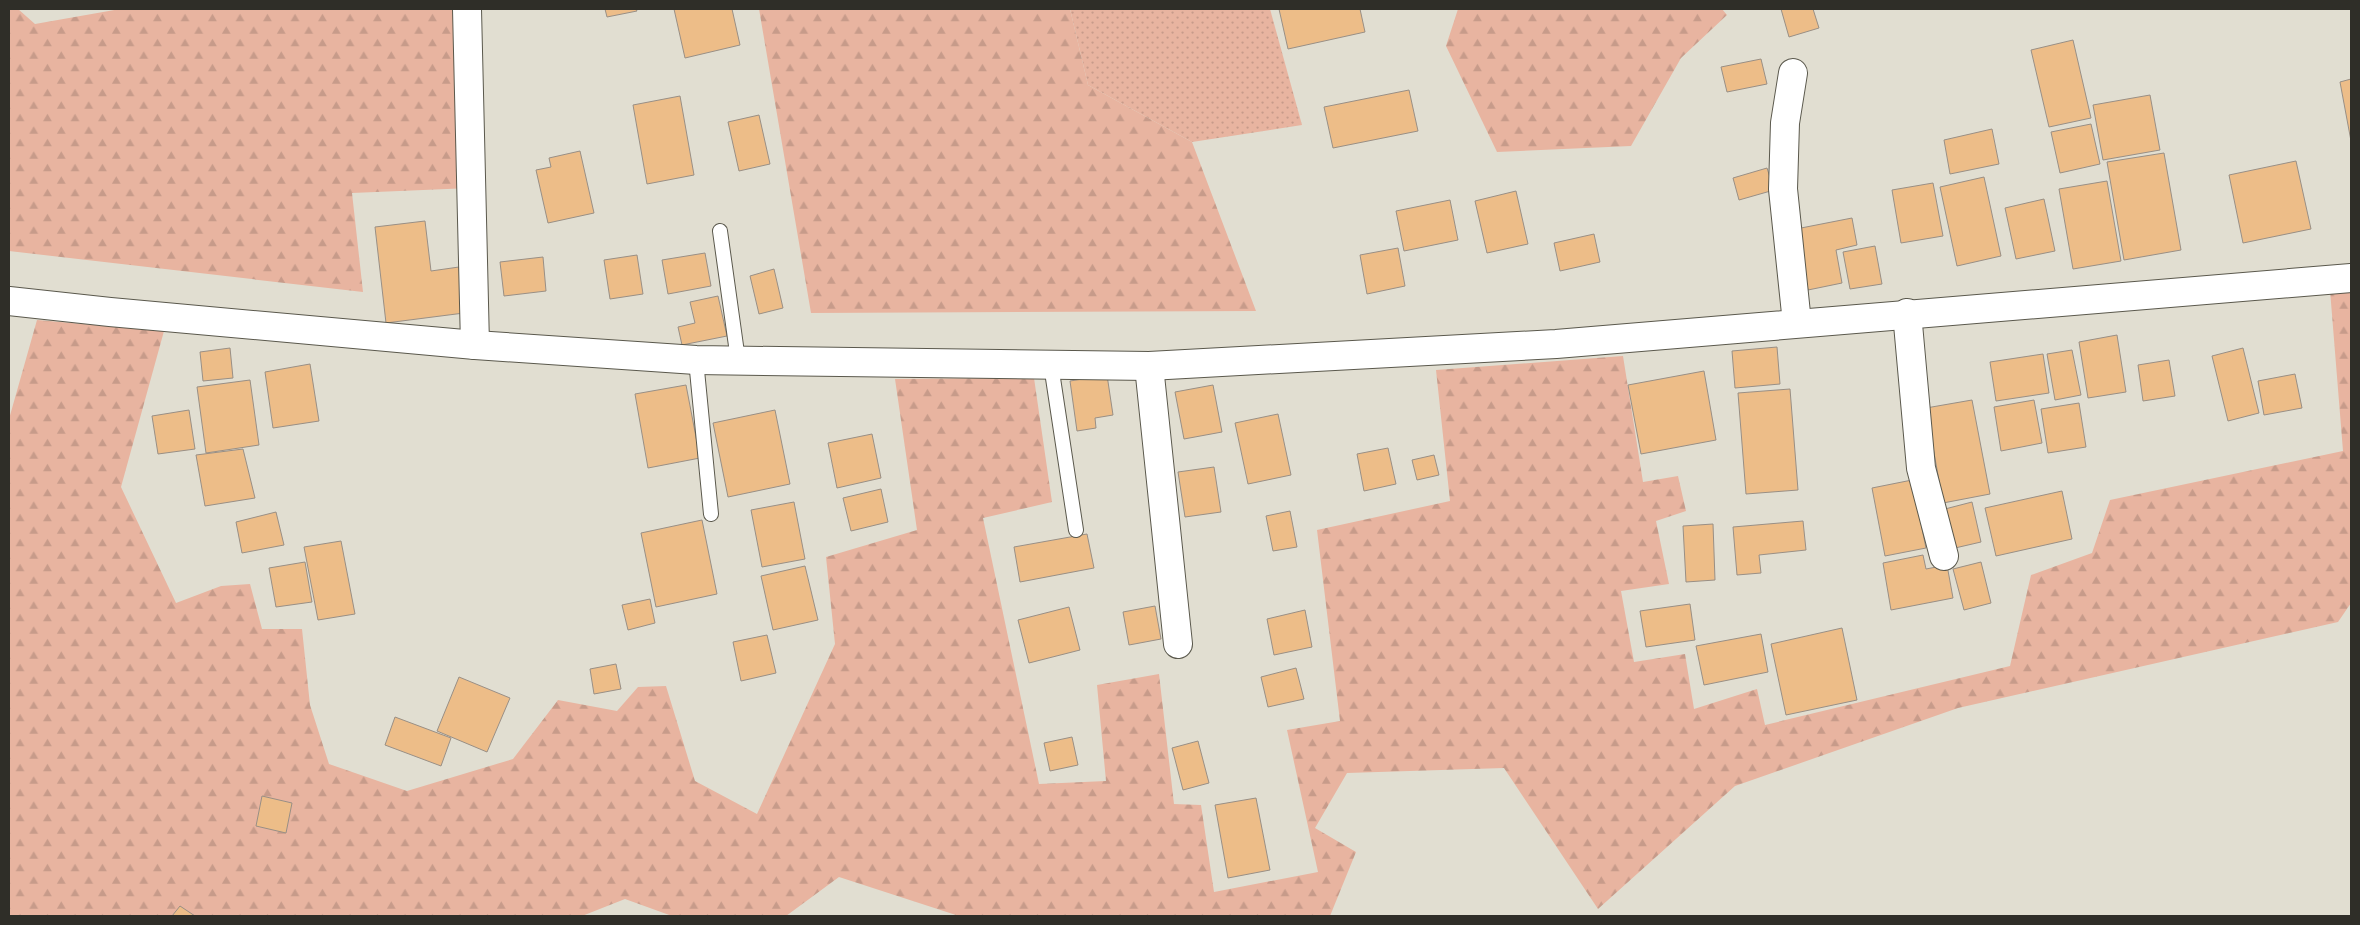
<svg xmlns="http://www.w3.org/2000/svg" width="2360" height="925" font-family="'Alegreya Sans',sans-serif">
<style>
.grass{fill:url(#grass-dots)}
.forest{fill:url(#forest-firs)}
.building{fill:#edbd88;stroke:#998f85}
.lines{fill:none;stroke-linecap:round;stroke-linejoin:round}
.service-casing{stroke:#5a584c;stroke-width:16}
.minor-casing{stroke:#5a584c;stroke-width:30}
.tertiary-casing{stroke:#5a584c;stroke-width:30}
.service{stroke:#fff;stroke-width:14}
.minor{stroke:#fff;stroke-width:28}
.tertiary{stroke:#fff;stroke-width:28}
</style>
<defs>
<pattern id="grass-dots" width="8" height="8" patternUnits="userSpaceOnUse" patternTransform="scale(1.25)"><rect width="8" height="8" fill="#e8b4a0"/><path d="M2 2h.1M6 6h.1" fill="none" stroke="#c79b8a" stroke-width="1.8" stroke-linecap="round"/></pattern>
<pattern id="forest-firs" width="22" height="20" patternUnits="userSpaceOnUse" patternTransform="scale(1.25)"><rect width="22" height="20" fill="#e8b4a0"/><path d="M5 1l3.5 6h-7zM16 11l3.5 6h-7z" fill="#c79b8a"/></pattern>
</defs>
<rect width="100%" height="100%" fill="#e1ded1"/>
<path class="grass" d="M1070,9H1270L1302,125L1192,142L1088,85Z"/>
<g class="forest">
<path d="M9,9H18L35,24L120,9H455L471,188L352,193L363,292L9,251Z"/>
<path d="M759,9H1070L1088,85L1192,142L1256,311L811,313Z"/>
<path d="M1458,9H1722L1727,15L1681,58L1631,146L1497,152L1446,46Z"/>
<path d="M2351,287V603L2338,622L1958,708L1735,786L1598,909L1504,768L1347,773L1315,828L1356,852L1330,916H959L839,877L786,916H672L625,899L582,916H9V419L37,320L164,331L121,487L176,603L221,586L250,584L262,629H302L310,705L329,764L407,791L513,759L558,700L617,711L638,687L666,686L695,781L757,814L835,644L826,557L917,530L895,379L1034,378L1052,502L983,518L1039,784L1106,781L1097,685L1159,674L1174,804L1201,805L1214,892L1318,872L1287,730L1340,721L1317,530L1450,501L1436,370L1623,356L1643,482L1678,476L1686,511L1656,521L1669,584L1621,591L1634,662L1685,654L1694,709L1757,689L1765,725L2010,666L2031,575L2092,553L2110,500L2343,451L2330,290Z"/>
</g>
<g class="building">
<path d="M605,9H636L637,11L607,17Z"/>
<path d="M674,9H732L740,45L685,58Z"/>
<path d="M1279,9H1360L1365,32L1288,49Z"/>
<path d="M1781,9H1813L1819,28L1789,37Z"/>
<path d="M2073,40L2091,118L2049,127L2031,50Z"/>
<path d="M1761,59L1767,84L1727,92L1721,67Z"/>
<path d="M2351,79V141L2340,82Z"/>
<path d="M1409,90L1418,131L1333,148L1324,107Z"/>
<path d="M2150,95L2160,150L2103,160L2093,105Z"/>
<path d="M680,96L694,175L647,184L633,105Z"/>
<path d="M759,115L770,164L739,171L728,122Z"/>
<path d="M2091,124L2100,164L2060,173L2051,132Z"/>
<path d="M1992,129L1999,164L1950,174L1944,140Z"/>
<path d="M580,151L594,213L548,223L536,170L551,167L549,158Z"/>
<path d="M2164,153L2181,250L2124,260L2107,162Z"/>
<path d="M2296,161L2311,229L2243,243L2229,175Z"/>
<path d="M1767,168L1774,190L1739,200L1733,178Z"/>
<path d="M1984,177L2001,256L1957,266L1940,187Z"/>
<path d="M2107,181L2121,261L2073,269L2059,189Z"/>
<path d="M1933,183L1943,236L1901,243L1892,190Z"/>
<path d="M1516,191L1528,244L1487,253L1475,201Z"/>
<path d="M2044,199L2055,251L2016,259L2005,208Z"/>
<path d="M1450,200L1458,240L1404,251L1396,211Z"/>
<path d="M1852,218L1857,245L1836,250L1842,283L1808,290L1796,229Z"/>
<path d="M425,221L431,271L459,267L464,313L386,323L375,227Z"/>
<path d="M1594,234L1600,262L1560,271L1554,243Z"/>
<path d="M1875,246L1882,284L1850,289L1843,252Z"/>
<path d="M1398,248L1405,286L1367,294L1360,255Z"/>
<path d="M705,253L711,286L668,294L662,260Z"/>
<path d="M637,255L643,294L610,299L604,260Z"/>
<path d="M543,257L546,291L504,296L500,262Z"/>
<path d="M774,269L783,308L759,314L750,276Z"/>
<path d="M718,296L727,336L682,345L678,327L695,323L690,302Z"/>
<path d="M2117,335L2126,392L2088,398L2079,342Z"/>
<path d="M1777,347L1780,384L1735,388L1732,351Z"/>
<path d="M230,348L233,378L203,381L200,352Z"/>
<path d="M2243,348L2259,413L2228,421L2212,356Z"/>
<path d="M2072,350L2081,395L2055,400L2047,354Z"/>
<path d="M2043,354L2049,393L1996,401L1990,362Z"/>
<path d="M2169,360L2175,396L2143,401L2138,365Z"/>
<path d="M310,364L319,421L273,428L265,372Z"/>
<path d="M1704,371L1716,440L1641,454L1628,385Z"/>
<path d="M2295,374L2302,408L2264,415L2258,381Z"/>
<path d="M1107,375L1113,415L1095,418L1096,428L1077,431L1070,381Z"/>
<path d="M250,380L259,445L206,453L197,387Z"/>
<path d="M686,385L700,458L648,468L635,394Z"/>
<path d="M1213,385L1222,432L1184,439L1175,392Z"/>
<path d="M1790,389L1798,490L1746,494L1738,393Z"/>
<path d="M1972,400L1990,494L1943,503L1926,408Z"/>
<path d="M2034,400L2042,443L2001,451L1994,407Z"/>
<path d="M2079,403L2086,447L2048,453L2041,409Z"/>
<path d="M189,410L195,449L158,454L152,416Z"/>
<path d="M775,410L790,484L728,497L713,423Z"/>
<path d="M1278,414L1291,475L1248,484L1235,423Z"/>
<path d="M872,434L881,478L837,488L828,443Z"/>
<path d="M1388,448L1396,484L1364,491L1357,454Z"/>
<path d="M243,449L255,498L205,506L196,455Z"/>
<path d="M1434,455L1439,475L1417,480L1412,460Z"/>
<path d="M1214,467L1221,512L1185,517L1178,472Z"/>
<path d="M1912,480L1926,548L1885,556L1872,488Z"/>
<path d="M881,489L888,522L851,531L843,498Z"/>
<path d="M2062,491L2072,539L1996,556L1985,508Z"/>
<path d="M794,502L805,559L762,567L751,510Z"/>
<path d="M1972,502L1981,542L1955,548L1945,509Z"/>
<path d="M1290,511L1297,547L1273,551L1266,516Z"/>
<path d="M276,512L284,545L242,553L236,522Z"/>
<path d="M702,520L717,594L656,607L641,533Z"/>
<path d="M1803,521L1806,550L1759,555L1761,573L1737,575L1733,527Z"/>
<path d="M1713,524L1715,580L1686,582L1683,526Z"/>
<path d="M1087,534L1094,568L1020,582L1014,547Z"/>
<path d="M341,541L355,614L318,620L304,547Z"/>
<path d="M1923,555L1926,569L1947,565L1953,598L1891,610L1883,563Z"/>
<path d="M305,562L312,602L276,607L269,568Z"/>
<path d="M1981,562L1991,603L1964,610L1953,569Z"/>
<path d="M805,566L818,620L773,630L761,576Z"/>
<path d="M650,599L655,623L628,630L622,605Z"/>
<path d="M1690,604L1695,640L1646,647L1640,611Z"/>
<path d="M1155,606L1161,639L1129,645L1123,612Z"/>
<path d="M1069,607L1080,650L1029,663L1018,620Z"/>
<path d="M1305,610L1312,647L1274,655L1267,619Z"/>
<path d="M1842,628L1857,700L1786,715L1771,644Z"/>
<path d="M1761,634L1768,672L1704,685L1696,646Z"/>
<path d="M767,635L776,673L741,681L733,642Z"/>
<path d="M616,664L621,689L594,694L590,669Z"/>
<path d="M1296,668L1304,699L1268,707L1261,677Z"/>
<path d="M459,677L510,698L487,752L437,731Z"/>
<path d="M395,717L451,738L441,766L385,745Z"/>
<path d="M1072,737L1078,765L1050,771L1044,743Z"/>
<path d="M1198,741L1209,783L1183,790L1172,748Z"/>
<path d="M262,796L292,803L286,833L256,826Z"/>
<path d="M1256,798L1270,870L1228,878L1215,805Z"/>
<path d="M180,906L195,916H172Z"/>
</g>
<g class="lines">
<g class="service-casing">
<g id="service">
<path d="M720,231L738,360"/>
<path d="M696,360L711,514"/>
<path d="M1051,365L1076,530"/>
</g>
</g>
<g class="minor-casing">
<g id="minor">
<path d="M467,9L475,345"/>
<path d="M1793,73L1785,123L1783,189L1797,323"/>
<path d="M1907,313L1921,468L1944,556"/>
<path d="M1149,366L1178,644"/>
</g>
</g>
<g class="tertiary-casing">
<path id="tertiary" d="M9,301L110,312L475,345L696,360L1149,366L1556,344L2351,278"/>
</g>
<use href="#service" class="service"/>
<use href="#minor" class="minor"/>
<use href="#tertiary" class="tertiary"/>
</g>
<rect width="2360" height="925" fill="none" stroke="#2f2e28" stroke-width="20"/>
</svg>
